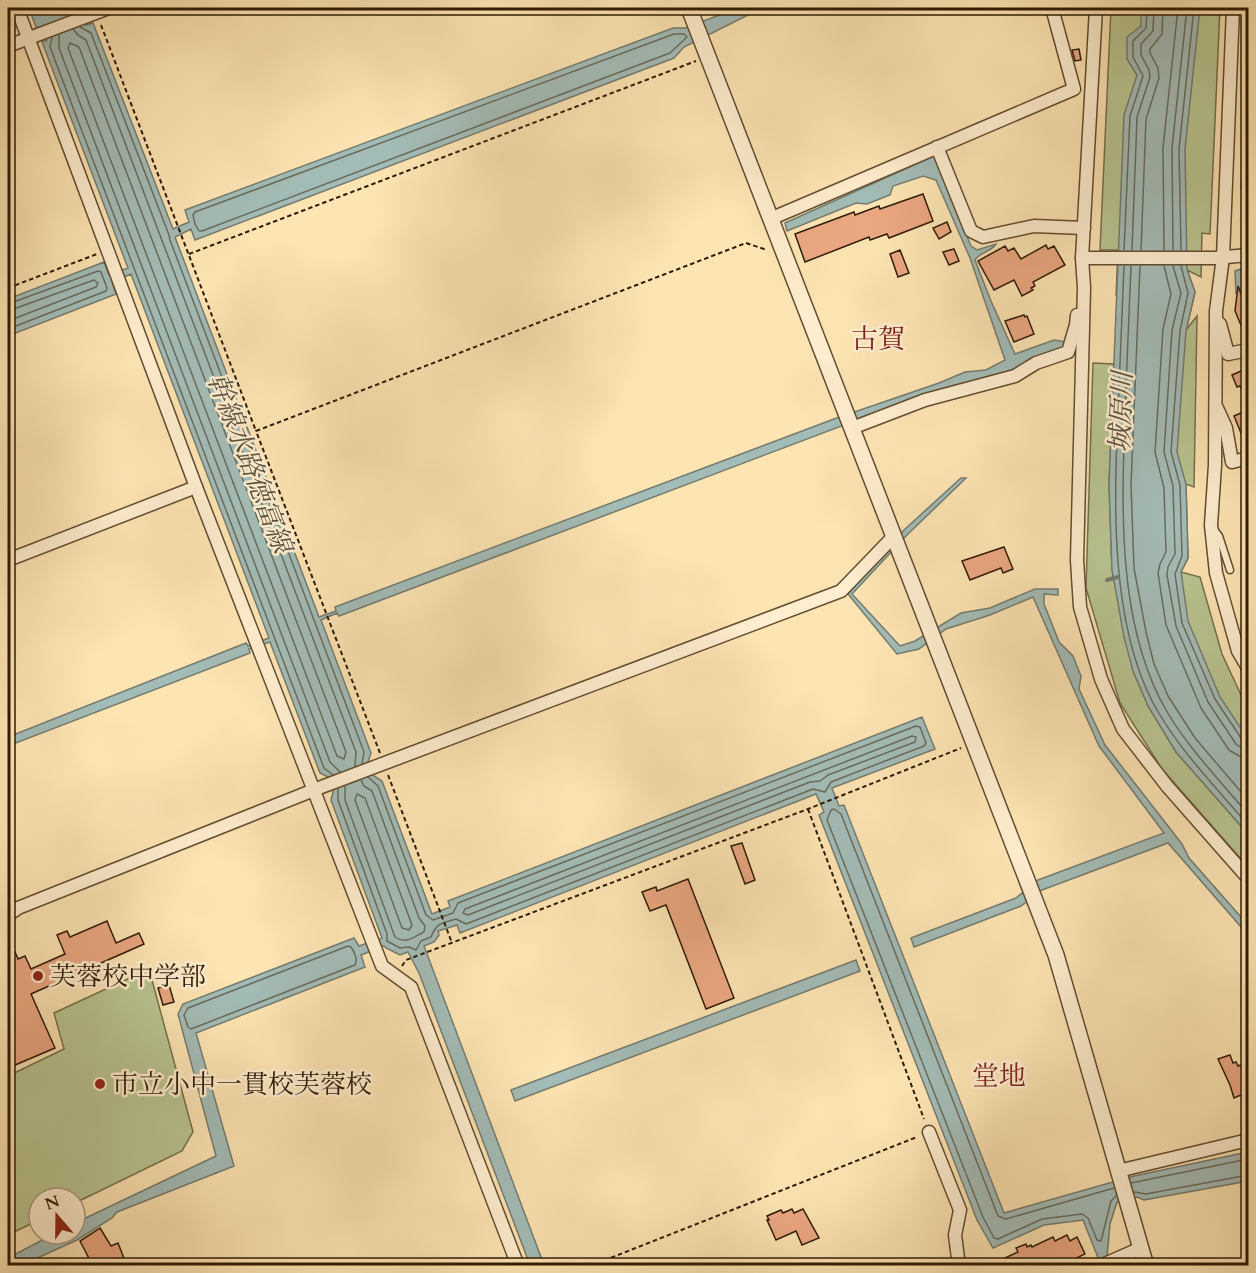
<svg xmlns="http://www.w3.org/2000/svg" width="1256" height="1273" font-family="Cardo,'Noto Serif JP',serif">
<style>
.green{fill:#b9c591;stroke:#74704b;stroke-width:1.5}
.water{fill:#a3bcb7;stroke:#747c70;stroke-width:1.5}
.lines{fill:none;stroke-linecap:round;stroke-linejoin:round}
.shore{stroke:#686c5e;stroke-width:1.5}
.stream{stroke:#747c70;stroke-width:4}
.building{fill:#eba782;stroke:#2e1b05;stroke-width:1.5}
.service-casing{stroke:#624d30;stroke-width:9}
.minor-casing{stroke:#624d30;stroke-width:15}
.tertiary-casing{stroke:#624d30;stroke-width:18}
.path{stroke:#2e1b05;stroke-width:2;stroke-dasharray:4.5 3;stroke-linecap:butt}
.service{stroke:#feedce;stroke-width:6}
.minor{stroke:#feedce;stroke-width:12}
.tertiary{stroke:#feedce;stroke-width:15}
.poi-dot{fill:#8f2418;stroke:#feedce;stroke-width:2}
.labels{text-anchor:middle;stroke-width:5;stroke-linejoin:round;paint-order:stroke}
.poi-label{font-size:26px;fill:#2e1b05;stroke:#feedce;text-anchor:start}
.neighbourhood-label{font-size:27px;fill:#7a1f14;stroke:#feedce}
.water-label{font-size:27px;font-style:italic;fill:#575343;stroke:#feedce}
</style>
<rect width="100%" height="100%" fill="#fde4b3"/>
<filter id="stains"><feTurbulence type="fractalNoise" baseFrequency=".00333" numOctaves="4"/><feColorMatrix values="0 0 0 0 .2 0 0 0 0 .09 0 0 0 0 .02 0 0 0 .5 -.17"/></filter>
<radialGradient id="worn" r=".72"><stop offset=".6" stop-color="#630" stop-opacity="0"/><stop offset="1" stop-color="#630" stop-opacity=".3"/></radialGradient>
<g class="green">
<path d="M1111,8H1152L1116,296L1118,250H1100Z"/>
<path d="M1194,8H1220L1210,234L1202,233L1201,277L1187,270L1195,292L1186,330L1197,316L1194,487L1186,484L1188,558L1181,572L1200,577L1222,654L1248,710V748L1171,615L1176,178Z"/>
<path d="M1093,363L1114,364L1109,484L1112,570L1133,671L1148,706L1176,752L1248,834V867L1162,769L1120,703L1086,588Z"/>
<path d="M149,969L193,1132L182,1151L75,1203V1198H39V1220L8,1235V1076L64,1049L54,1013Z"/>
</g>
<g class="water">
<path d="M29,8H87L81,12L86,25L93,23L173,229L189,222L185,210L673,28H685L738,8H762L684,47L674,58L195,240L191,229L175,237L319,617L336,611L335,607L834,419L939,383L965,372L986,370L1005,360L970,258L936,180L923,176L893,186L890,195L867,204L856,203L787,231L785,223L934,156L971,246L977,250L996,244C991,252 980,252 975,260L991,301L1015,354L1054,340L1066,342L1063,350L1016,369L934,391L339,616L337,613L321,620L371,753L368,762L374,776L382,781L432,914L450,907L448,901L922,717L935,749L832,788L839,806L844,805L1004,1213L1134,1176L1248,1152V1181L1144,1200L1137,1197L1117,1202L1110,1224L1107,1257L1101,1265L1083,1220L1044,1225L993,1248L977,1220L819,815L824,812L816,794L460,933L457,925L438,931L439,935L434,942L424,946L544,1265H530L419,973L408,952L400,955L386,948L384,946L361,955L365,967L196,1033L234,1166L117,1212L112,1218L77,1240L22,1265H8V1258L54,1234H75V1223L216,1156L178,1014L183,1004L354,938L359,946L382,938L331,800L333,792L328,777L320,773L270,642L249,649L250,653L8,746V737L246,643L248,646L269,638L131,274L112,282L116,294L8,336V299L104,262L109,275L128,268L42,42L47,40L42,27H36Z"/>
<path d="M1141,8H1200L1185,149L1187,269L1195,292L1186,331L1177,452L1186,484L1188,558L1181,572L1188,621L1220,697L1248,739V834L1176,752L1148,706L1133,671L1124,637L1112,570L1109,484L1124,115L1137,75L1127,59V37L1141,26Z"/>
<path d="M1248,51V198L1241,188Z"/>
<path d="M1248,266V284L1236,293L1235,271Z"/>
<path d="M961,478H966L908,534L852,594L900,646L915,641L961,613L990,608L1035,589H1058V595L1044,594V604L1059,642L1073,656L1081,676L1079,689L1105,745L1182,844L1189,858L1248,925V935L1168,843L1042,890L1021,906L914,947L911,938L1016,898L1038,880L1164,833L1099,746L1033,597L990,615L946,629L919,649L897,654L848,594L904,530Z"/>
<path d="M856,960L860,971L515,1101L511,1090Z"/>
</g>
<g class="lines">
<g class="shore">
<path d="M80,27L91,33L169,235L170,240L364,752L362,764"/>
<path d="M73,29L78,35L86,40L356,752L355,766"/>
<path d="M674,34H684L687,37L670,53L202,231H199L195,224L193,215L195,212Z"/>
<path d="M59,35V48L330,762L340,772"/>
<path d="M52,37L50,47L324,768L333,775"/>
<path d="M70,43L79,47L346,752L344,759L337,756L68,48Z"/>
<path d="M1124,250L1130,116L1143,76L1133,57V41L1146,28L1147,8"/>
<path d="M1132,250L1137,117L1150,77L1149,70L1141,55V44L1153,31L1154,8"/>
<path d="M1141,250L1146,119L1159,78L1158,68L1150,53V49L1162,34L1163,8"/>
<path d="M1164,250L1163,148L1178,8"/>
<path d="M1173,250L1172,148L1187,8"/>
<path d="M1181,250L1179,149L1194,8"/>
<path d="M1124,266C1122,314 1120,363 1118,412C1114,503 1110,620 1153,703C1178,749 1215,786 1248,825"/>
<path d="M1131,266C1129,314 1127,363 1125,411C1122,504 1117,614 1160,699C1182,742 1217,777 1248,814"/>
<path d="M1140,266L1131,485L1134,568L1146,632L1154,664L1168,696L1195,738L1248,800"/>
<path d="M1164,266L1171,294L1163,329L1155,452L1164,488L1166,552L1160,564L1158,573L1166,625L1201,708L1229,750L1239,756L1248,758"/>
<path d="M1173,266L1181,293L1172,330L1164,452L1173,486L1175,554L1168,567L1167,575L1176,626L1208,702L1236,744L1242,748L1248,749"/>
<path d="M1181,266L1188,293L1180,331L1171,452L1180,485L1182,556L1175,574L1182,623L1215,699L1241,738L1248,741"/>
<path d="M8,304L98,271L101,272L107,288L106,291L8,329"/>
<path d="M8,311L94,280L98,283L96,287L8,321"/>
<path d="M912,736L916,737L915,742L828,775L820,781L810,782L468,915L463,913L465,909Z"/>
<path d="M345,786V800L395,937C407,945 414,936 424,932L425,926L419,918L372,791L364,786L361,780"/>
<path d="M338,789V800L387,934V941L400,948L409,947L416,950L421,941L431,937C437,922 441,924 456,919L466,924L813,789L825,792L831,782L924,746L926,743L920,727L916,726L458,903L453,913L433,920L426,915L378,786L368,777"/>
<path d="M357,794L365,798L412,925L409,930L402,928L355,800Z"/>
<path d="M348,946L351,947C354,951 358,960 355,965L191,1029L188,1027L184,1015L188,1008Z"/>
<path d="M1131,1183L1248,1159"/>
<path d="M1114,1188L1006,1219L998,1216L841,814L834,809L831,810L827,820L983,1217L994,1238L998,1239L1042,1219L1082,1214L1088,1218L1097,1240L1101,1241L1111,1201L1116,1196"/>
<path d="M1134,1192L1146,1194L1248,1175"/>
</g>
<path class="stream" d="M1107,580L1118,577"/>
</g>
<g class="building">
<path d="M1079,49L1081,60L1075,61L1072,50Z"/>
<path d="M923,194L933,221L889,238L887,234L870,240L869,237L805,262L795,234L854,212L855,215L879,206L880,209Z"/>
<path d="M947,222L951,232L939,239L933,228Z"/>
<path d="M1046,245L1048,249L1054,246L1065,265L1033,282L1035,286L1031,288L1033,290L1022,296L1014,280L994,290L978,261L1005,246L1008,251L1014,248L1021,259Z"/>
<path d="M954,249L959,261L949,265L943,252Z"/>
<path d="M900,250L909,273L898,277L890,254Z"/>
<path d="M1238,286L1243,299L1248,297V342L1235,311Z"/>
<path d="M1024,315L1025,317L1027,316L1034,334L1014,342L1005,321Z"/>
<path d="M1248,368V405L1240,386L1237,387L1232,375Z"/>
<path d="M1248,410V450L1234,416Z"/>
<path d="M1004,547L1013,569L1003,573L1001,568L970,580L962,561Z"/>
<path d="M742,843L755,880L745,884L731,846Z"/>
<path d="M688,879L734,998L706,1009L666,905L650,911L642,892L656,887L657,891Z"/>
<path d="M107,921L116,943L139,933L144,944L31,994L55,1048L8,1068V935L18,959L25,956L31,969L65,954L57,935L67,931L70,937Z"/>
<path d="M169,985L174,1002L163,1005L158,988Z"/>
<path d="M1230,1055L1233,1063L1236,1062L1238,1066L1243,1064L1248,1075V1092L1234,1098L1230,1085L1218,1059Z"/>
<path d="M792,1209L794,1213L803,1209L819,1238L802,1245L796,1231L776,1240L767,1220H769L767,1216L781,1210L783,1213Z"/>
<path d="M100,1228L111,1246L118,1243L127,1266H93L80,1241Z"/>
<path d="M1067,1235L1070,1241L1077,1237L1085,1254L1060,1266H988L1018,1252L1016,1248L1026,1244L1027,1247L1031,1245L1032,1247L1053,1237L1055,1241Z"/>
</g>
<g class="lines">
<g class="service-casing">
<path id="service" d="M1213,528L1219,536L1230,570"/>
</g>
<g class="minor-casing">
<g id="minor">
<path d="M17,8L196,487L382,966L411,987L518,1266"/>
<path d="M1096,8L1082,258L1084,288L1077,560L1080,607L1101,679L1123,729L1167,786L1248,878"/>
<path d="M1233,8L1223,257L1216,311L1215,465L1211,525L1216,573L1238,651L1248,668"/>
<path d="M8,46L109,8"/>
<path d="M937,147L971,231L983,237L1034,226L1084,228"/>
<path d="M770,219L1074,89L1052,8"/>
<path d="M1082,258H1215L1248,255"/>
<path d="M1220,324L1228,354L1248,350"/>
<path d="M1217,408L1226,428L1232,462L1248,458"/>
<path d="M852,428L925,400L1015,376L1036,363L1068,352L1076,325L1077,315"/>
<path d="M8,560L196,487"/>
<path d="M8,915L18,908L324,786L841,591L894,536"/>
<path d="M929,1132L960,1210L955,1235L959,1266"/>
<path d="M1118,1171L1248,1140"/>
<path d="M1100,1266L1141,1248"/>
</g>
</g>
<g class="tertiary-casing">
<path id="tertiary" d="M689,8L1056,955L1146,1266"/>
</g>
<g class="path">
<path d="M1246,22L1248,13"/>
<path d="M101,25L256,431"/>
<path d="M189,254L696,61"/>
<path d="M8,288L97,254"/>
<path d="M380,753L256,431L746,243L767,250"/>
<path d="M388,775L452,943"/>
<path d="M808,809L924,1119"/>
<path d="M402,966L406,960L808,809L961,748"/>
<path d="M590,1266L917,1137"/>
</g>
<use href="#service" class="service"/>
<use href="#minor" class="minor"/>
<use href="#tertiary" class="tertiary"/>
</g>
<g class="poi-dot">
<circle cx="38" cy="976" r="6"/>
<circle cx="100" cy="1084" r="6"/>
</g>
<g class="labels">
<g class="poi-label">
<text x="50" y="985">芙蓉校中学部</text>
<text x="112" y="1093">市立小中一貫校芙蓉校</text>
</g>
<g class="neighbourhood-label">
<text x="878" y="348">古賀</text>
<text x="999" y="1085">堂地</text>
</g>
<g class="water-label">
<text transform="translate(1121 412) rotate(-88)" y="9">城原川</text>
<text transform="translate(250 463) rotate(69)" y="9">幹線水路徳富線</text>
</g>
</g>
<rect width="1256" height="1273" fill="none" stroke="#fde4b3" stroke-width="30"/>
<rect x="9" y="9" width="1238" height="1255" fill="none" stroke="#2e1b05" stroke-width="3"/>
<rect x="15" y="15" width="1226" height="1243" fill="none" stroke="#2e1b05" stroke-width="1.5"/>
<g transform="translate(57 1216) rotate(340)"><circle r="28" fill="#feedce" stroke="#ab997e" stroke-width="1.5"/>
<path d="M0-4.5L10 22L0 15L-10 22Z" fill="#8f2418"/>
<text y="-9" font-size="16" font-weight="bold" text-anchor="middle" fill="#2e1b05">N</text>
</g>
<rect width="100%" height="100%" filter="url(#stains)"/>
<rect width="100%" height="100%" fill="url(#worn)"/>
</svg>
